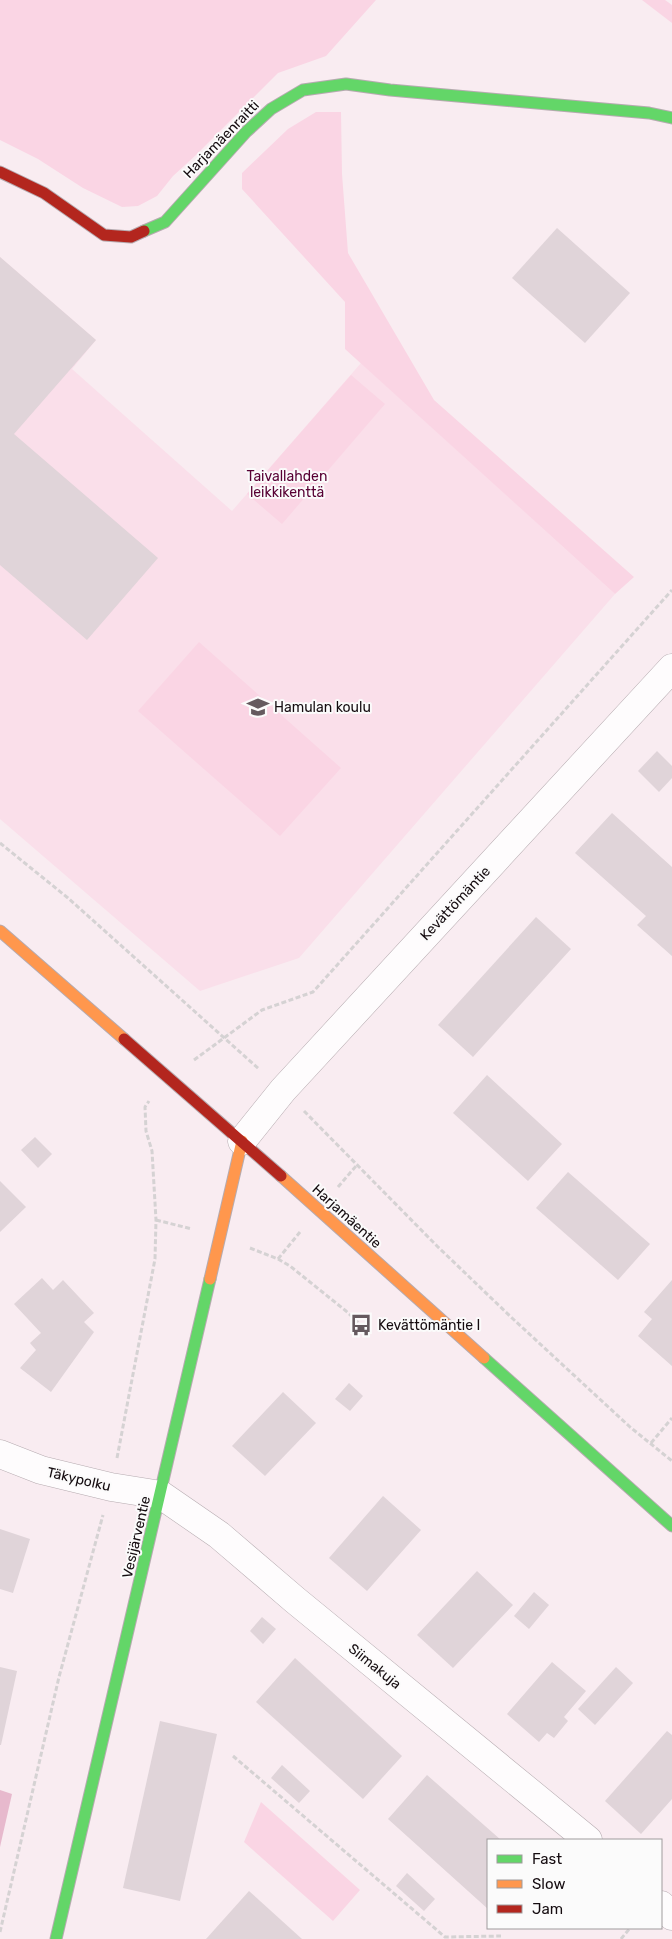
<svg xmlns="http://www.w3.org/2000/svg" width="672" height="1939" font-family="Rubik,sans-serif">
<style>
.built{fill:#fadfea}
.green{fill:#fad5e4}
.forest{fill:#e7b9cd}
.building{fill:#e0d4d9}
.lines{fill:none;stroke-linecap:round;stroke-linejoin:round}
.street-casing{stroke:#b6abb0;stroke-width:29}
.fast-casing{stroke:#b6abb0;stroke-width:13}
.slow-casing{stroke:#b6abb0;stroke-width:13}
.jam-casing{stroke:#b6abb0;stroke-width:13}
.path{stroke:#d5d2d3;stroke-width:3;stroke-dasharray:5 2.5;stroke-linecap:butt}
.street{stroke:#fefcfd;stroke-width:28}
.fast{stroke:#63d668;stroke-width:11}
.slow{stroke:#ff974d;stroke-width:11}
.jam{stroke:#b3261e;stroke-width:11}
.labels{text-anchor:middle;stroke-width:4;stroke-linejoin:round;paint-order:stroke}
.street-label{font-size:14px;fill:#150c10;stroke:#fbfbfb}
.park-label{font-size:14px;fill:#580034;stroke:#fbfbfb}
.poi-label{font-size:14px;fill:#150c10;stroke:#fbfbfb;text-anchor:start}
</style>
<rect width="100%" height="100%" fill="#f9ecf1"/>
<path class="built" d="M0,257L96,340L72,369L232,511L361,363L615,594L299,958L200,991L0,819Z"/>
<g class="green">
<path d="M0,0H376L326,56L278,73L196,155L173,176L157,196L138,206L122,207L83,188L38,159L0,140Z"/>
<path d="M642,0H665L672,5V23Z"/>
<path d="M316,112H341L342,174L348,253L434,400L634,577L615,594L345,349V302L242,189V173L288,129Z"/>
<path d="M351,375L385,404L282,524L247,494Z"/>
<path d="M199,642L341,768L280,836L138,711Z"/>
<path d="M261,1802L360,1890L333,1921L244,1842Z"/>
</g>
<path class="forest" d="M0,1790L12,1794L0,1847Z"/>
<g class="building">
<path d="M557,228L630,293L585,343L512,278Z"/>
<path d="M0,257L96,340L14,434L158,558L87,640L0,565Z"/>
<path d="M657,751L672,766V778L659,792L638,771Z"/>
<path d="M612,813L672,867V956L637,925L646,916L575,853Z"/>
<path d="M536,917L571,949L473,1057L438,1025Z"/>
<path d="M487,1075L562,1144L528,1181L453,1113Z"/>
<path d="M35,1137L52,1154L38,1168L21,1150Z"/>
<path d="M568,1172L650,1244L618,1280L536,1208Z"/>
<path d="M0,1181L26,1207L0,1232Z"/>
<path d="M42,1278L53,1290L63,1280L94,1313L84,1322L94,1332L51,1392L20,1368L36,1350L30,1343L41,1333L14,1304Z"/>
<path d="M672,1280V1366L638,1336L652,1319L644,1312Z"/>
<path d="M349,1383L363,1396L350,1411L335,1399Z"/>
<path d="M283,1392L316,1423L265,1476L232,1446Z"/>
<path d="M383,1496L421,1530L367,1591L329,1558Z"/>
<path d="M0,1529L30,1539L13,1593L0,1589Z"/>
<path d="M477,1571L513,1605L453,1668L417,1635Z"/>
<path d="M534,1592L549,1605L529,1629L514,1616Z"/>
<path d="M262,1617L276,1629L263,1644L250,1631Z"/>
<path d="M295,1658L402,1756L363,1799L256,1702Z"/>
<path d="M552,1662L586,1691L564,1717L568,1721L554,1738L547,1733L539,1742L507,1714Z"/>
<path d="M0,1667L17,1671L1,1745H0Z"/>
<path d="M616,1667L633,1683L595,1725L578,1709Z"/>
<path d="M160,1721L217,1734L180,1901L123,1888Z"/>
<path d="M667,1731L672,1735V1799L641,1834L605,1801Z"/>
<path d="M282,1765L310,1791L299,1803L271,1778Z"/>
<path d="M427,1775L501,1840H488V1909L388,1819Z"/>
<path d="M407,1873L435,1899L424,1911L396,1886Z"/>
<path d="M249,1891L302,1939H206Z"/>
</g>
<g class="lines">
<g class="street-casing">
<g id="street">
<path d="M242,1141L283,1090L672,668"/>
<path d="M0,1454L41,1470L111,1487L161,1495L219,1535L295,1600L588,1840"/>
<path d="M661,1905L672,1916"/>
</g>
</g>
<g class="fast-casing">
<g id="fast">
<path d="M144,231L165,222L246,132L271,109L303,90L346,84L390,90L649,113L672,118"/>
<path d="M484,1358L672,1526"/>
<path d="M56,1939L210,1279"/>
</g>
</g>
<g class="slow-casing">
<g id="slow">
<path d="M0,931L124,1039"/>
<path d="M281,1176L484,1358"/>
<path d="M210,1279L242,1141"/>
</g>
</g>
<g class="jam-casing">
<g id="jam">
<path d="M0,172L44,193L104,235L131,237L144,231"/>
<path d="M124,1039L281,1176"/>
</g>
</g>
<g class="path">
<path d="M0,843L68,898L259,1069"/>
<path d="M194,1060L262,1010L313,992L672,590"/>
<path d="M304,1111L437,1246L512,1318L630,1427L672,1461"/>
<path d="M338,1187L356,1166"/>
<path d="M156,1220L192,1229"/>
<path d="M250,1248L278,1259L290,1266L346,1311L361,1325"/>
<path d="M278,1259L300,1232"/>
<path d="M651,1443L672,1418"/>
<path d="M117,1458L155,1259L156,1220L152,1151L146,1131L145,1107L149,1101"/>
<path d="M233,1756L445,1937L501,1936"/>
<path d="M0,1932L59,1677L103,1515"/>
<path d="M621,1939L630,1928"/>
</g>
<use href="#street" class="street"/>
<use href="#fast" class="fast"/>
<use href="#slow" class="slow"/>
<use href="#jam" class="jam"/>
</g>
<defs>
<g id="school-bare" transform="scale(1.725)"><path d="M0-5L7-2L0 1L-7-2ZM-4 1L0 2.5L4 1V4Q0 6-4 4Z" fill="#655a5f" stroke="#fbfbfb" stroke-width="2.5" paint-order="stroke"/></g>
<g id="bus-bare" transform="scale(1.725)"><path d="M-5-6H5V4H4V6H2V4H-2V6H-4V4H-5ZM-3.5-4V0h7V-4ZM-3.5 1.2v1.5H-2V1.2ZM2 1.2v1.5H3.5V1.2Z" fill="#655a5f" stroke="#fbfbfb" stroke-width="2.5" paint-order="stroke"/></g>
</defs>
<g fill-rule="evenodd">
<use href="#school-bare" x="258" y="707"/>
<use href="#bus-bare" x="361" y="1325"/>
</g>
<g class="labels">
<g class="street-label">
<text transform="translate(221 139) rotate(-46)" y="5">Harjamäenraitti</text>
<text transform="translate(455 903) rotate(-47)" y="5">Kevättömäntie</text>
<text transform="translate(347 1216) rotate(42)" y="5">Harjamäentie</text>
<text transform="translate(79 1479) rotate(13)" y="5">Täkypolku</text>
<text transform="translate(136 1537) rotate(-77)" y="5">Vesijärventie</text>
<text transform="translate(375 1666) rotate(39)" y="5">Siimakuja</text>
</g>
<g class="park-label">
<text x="287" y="481">Taivallahden<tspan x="287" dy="16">leikkikenttä</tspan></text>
</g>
<g class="poi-label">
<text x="274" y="712">Hamulan koulu</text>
<text x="378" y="1330">Kevättömäntie I</text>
</g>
</g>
<rect x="487" y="1839" width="175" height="90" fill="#fbfbfb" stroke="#9f9b9d"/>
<rect x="497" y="1855" width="25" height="8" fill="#63d668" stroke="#9f9b9d"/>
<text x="532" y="1864" font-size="15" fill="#150c10">Fast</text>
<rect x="497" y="1880" width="25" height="8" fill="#ff974d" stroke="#9f9b9d"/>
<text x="532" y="1889" font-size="15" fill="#150c10">Slow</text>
<rect x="497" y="1905" width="25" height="8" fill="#b3261e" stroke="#9f9b9d"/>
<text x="532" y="1914" font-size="15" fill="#150c10">Jam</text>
</svg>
